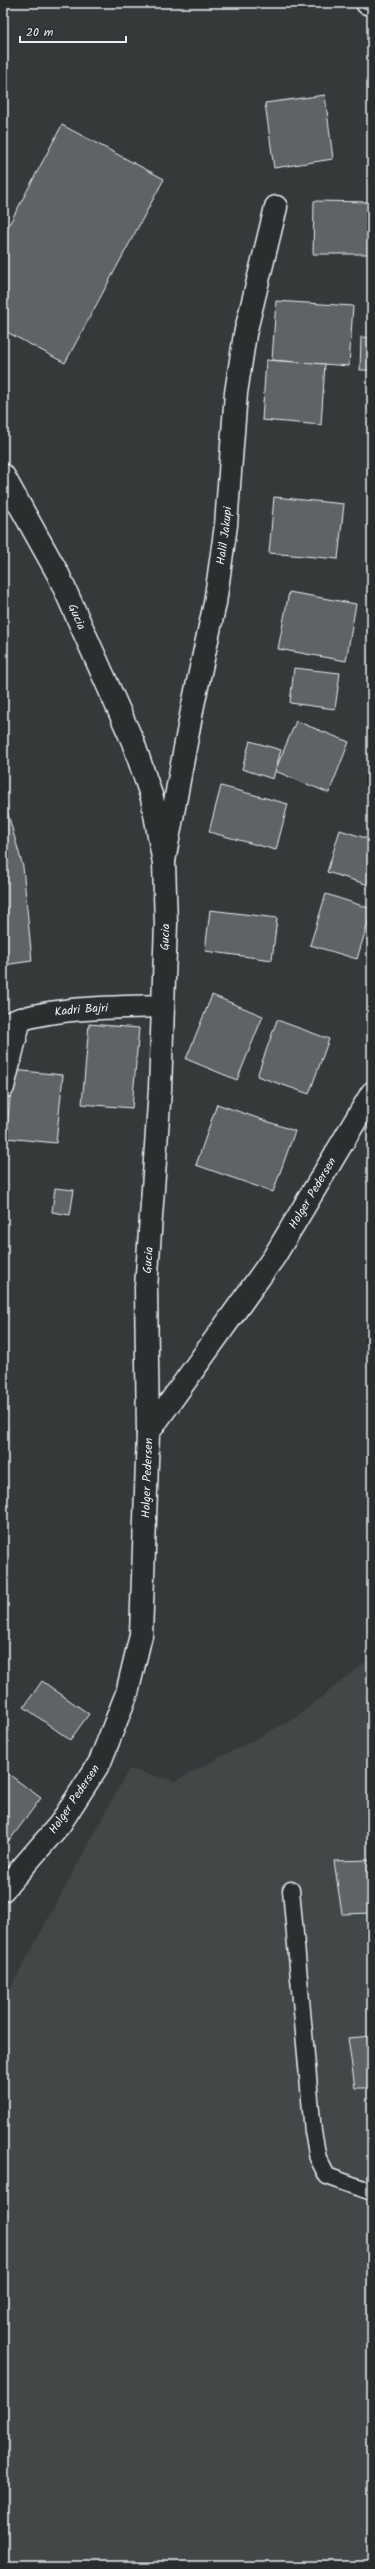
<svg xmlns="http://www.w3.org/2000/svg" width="375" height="2569" font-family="Kalam,sans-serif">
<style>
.built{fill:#424647}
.building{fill:#5f6365;stroke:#e8f1f8}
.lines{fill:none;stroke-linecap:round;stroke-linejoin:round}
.service-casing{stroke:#e8f1f8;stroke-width:19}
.minor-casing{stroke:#e8f1f8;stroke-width:25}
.tertiary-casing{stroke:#e8f1f8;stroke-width:25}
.service{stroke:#2a2d2e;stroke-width:16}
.minor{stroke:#2a2d2e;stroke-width:22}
.tertiary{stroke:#2a2d2e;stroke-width:22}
.labels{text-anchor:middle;stroke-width:3;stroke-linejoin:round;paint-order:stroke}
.street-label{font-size:12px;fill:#e8f1f8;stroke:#2a2d2e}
</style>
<rect width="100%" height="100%" fill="#35393a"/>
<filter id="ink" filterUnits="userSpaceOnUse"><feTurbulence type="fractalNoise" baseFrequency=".025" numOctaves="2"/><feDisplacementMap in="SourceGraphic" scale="8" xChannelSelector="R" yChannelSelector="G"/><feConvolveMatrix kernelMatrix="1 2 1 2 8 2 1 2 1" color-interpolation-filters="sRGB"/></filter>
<g filter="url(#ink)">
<path class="built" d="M372,1657V2566H3V2002L129,1769L175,1781L295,1718Z"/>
<g class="building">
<path d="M325,95L333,159L274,168L265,103Z"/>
<path d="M62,125L164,179L65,363L3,330V236Z"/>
<path d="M314,201L372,202V254H313Z"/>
<path d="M276,301L353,306L349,366L272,360Z"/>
<path d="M361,337L372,338V370H360Z"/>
<path d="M266,360L325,364L321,425L262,420Z"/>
<path d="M274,497L344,504L338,559L269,553Z"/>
<path d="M289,592L356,604L346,661L278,649Z"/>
<path d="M294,668L340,673L335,709L290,703Z"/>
<path d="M296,721L349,742L329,793L275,771Z"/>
<path d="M250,741L281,750L273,779L242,769Z"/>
<path d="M221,786L288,804L276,850L209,832Z"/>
<path d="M3,796L23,867L32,961L3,965Z"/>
<path d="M340,830L372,840V886L327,872Z"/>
<path d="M326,894L372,909L357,959L310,945Z"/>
<path d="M210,910L277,918L272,960L205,951Z"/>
<path d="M212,995L263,1016L237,1080L186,1059Z"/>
<path d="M277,1020L329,1039L309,1094L257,1076Z"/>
<path d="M89,1024L139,1028L132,1108L82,1104Z"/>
<path d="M13,1070L63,1075L56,1143L6,1138Z"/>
<path d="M217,1104L295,1131L273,1192L196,1165Z"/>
<path d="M55,1188L74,1190L70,1215L52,1212Z"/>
<path d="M42,1681L89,1714L70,1740L24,1707Z"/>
<path d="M3,1770L41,1798L9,1841L3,1836Z"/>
<path d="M372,1860V1913L342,1914L334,1861Z"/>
<path d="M372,2036V2088H355L348,2038Z"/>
</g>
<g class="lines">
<g class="service-casing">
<path id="service" d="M291,1890L313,2132L318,2158L327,2176L372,2192"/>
</g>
<g class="minor-casing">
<g id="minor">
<path d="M367,3L372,4"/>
<path id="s1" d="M164,861L193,705L215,603L226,525L236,393L245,334L276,207"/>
<path id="s2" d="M3,1025C53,1006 109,1008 162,1006"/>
<path d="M3,1087L20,1019"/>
<path id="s3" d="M148,1433L274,1257L372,1093"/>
</g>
</g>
<g class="tertiary-casing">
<g id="tertiary">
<path id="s4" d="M3,475L58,574L133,742L152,798L164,863L166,924L160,1089L146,1288L148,1433L141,1635L127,1693L100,1762L60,1824L3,1890"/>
</g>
</g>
<use href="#service" class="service"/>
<use href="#minor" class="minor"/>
<use href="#tertiary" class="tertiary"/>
</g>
</g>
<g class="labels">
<g class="street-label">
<text dy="4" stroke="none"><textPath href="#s1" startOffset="331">Halil Jakupi</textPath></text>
<text dy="4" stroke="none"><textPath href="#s4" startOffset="160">Gucia</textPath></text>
<text transform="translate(165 937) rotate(-88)" y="4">Gucia</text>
<text dy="4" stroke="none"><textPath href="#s2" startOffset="80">Kadri Bajri</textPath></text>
<text dy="4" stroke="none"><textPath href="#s3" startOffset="291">Holger Pedersen</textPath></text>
<text transform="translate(148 1260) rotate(-86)" y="4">Gucia</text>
<text transform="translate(147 1478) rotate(-88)" y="4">Holger Pedersen</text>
<text transform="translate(74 1799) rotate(-56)" y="4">Holger Pedersen</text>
</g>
</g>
<rect width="375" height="2569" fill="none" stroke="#2a2d2e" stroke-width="16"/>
<rect x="8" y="8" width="359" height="2553" fill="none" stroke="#e8f1f8" stroke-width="1.5" filter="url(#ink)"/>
<path d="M20 36v6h106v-6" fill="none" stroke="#e8f1f8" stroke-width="2"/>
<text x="26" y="36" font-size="12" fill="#e8f1f8" stroke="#2a2d2e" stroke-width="3" paint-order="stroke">20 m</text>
</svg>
